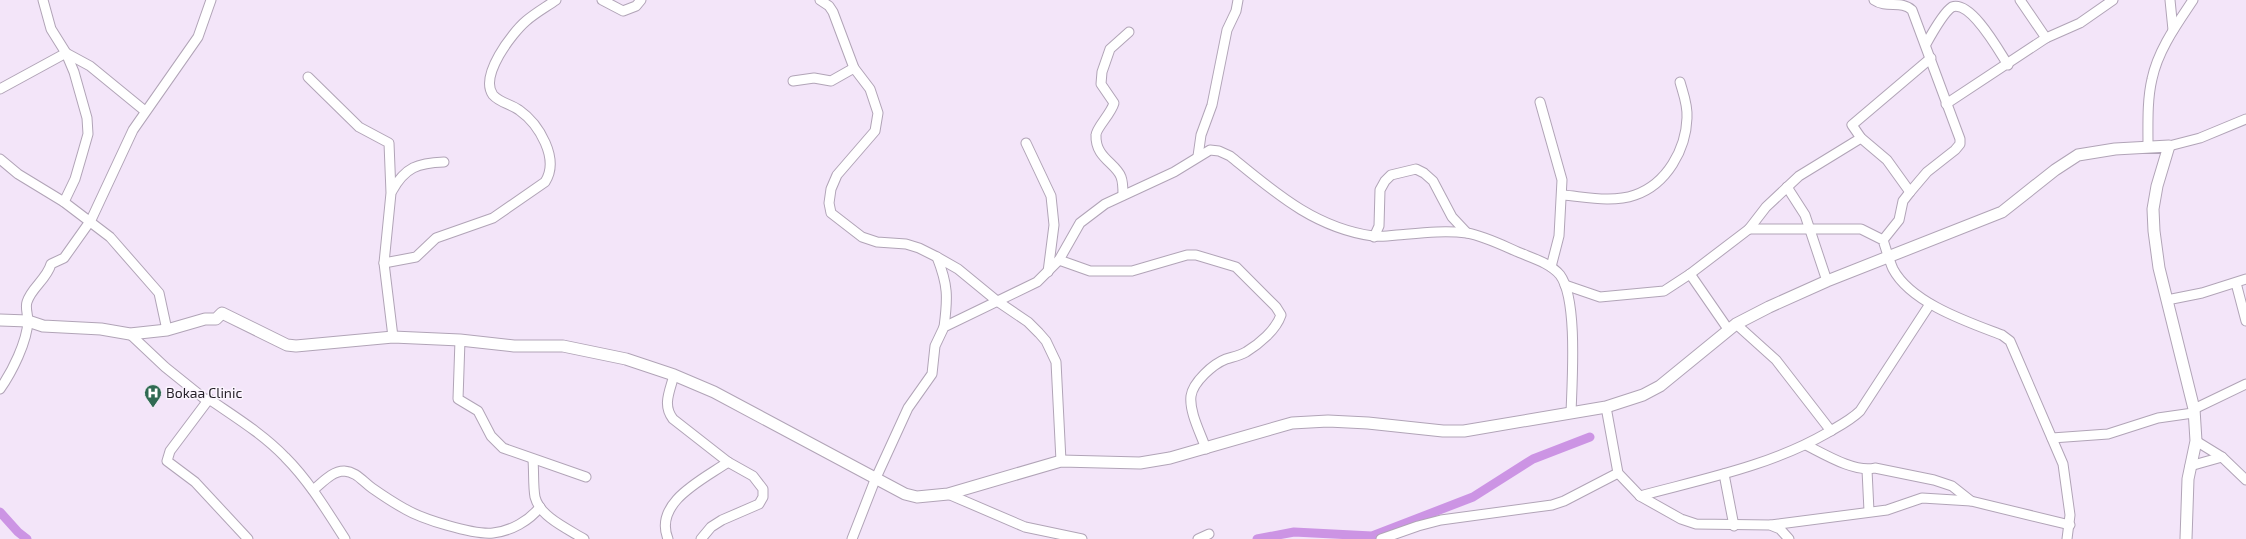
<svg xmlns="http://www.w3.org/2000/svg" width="2246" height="539" font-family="'Exo 2',sans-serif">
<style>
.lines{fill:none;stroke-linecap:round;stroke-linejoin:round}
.canal{stroke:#cc94e4;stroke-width:9}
.minor-casing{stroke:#b1a4b7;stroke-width:11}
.tertiary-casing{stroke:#b1a4b7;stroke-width:13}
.minor{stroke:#fff;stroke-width:9}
.tertiary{stroke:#fff;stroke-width:11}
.labels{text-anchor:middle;stroke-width:3;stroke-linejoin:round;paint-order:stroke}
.poi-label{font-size:14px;fill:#241f27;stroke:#fbf5fe;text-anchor:start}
</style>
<rect width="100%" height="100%" fill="#f3e5f9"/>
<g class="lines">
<g class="canal">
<path d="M0,512L18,532L27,539"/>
<path d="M1257,539L1294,532L1372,536L1473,497L1533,459L1590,437"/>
</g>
<g class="minor-casing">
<g id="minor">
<path d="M43,0L51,29L66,53L74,72L87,118L88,134L82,155L75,179L64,202"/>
<path d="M602,0L623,11L636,6L641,0"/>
<path d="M820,0L829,6L833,12L854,68L870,89L878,113L875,131L837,175L831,189L829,203L831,213L862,237L877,242L906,244L919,248L937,257L958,269L997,301L1028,322L1039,333L1046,341L1056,362L1061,461"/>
<path d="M1874,0C1887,9 1901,0 1912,10L1960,139V144L1955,150L1927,172L1910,192L1903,201L1899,220L1883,240"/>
<path d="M2020,0L2046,38"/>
<path d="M2170,0L2173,30"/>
<path d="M1926,44C1931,35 1944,12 1952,7C1971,0 1999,51 2008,65"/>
<path d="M308,77L359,127L389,143L391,193L384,263L393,337"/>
<path d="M793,81L814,78L831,81L854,68"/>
<path d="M0,89L66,53L90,66L145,111"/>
<path d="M1540,102L1562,180L1559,236L1551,267"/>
<path d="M1946,104L2046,38L2080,23L2113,0"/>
<path d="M1026,143L1051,196L1054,225L1048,272"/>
<path d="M2169,146L2200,138L2246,119"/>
<path d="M2148,147C2148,124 2147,100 2152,79C2158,50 2177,24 2193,0"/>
<path d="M1198,156L1201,135L1212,105L1227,30L1236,11L1238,0"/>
<path d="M0,159L18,174L64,202L110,237L159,293L167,330"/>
<path d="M1787,187L1805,215L1827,281"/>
<path d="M392,191C405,167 418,163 444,162"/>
<path d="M1910,192L1887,160L1861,138L1852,125L1931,58"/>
<path d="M1123,195C1123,189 1123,182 1121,177C1116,163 1095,158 1096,135C1096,128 1111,114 1114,103L1101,84L1102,72L1110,49L1129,32"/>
<path d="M1563,195C1586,197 1612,203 1635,195C1667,184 1686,149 1687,118C1688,105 1683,93 1680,82"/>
<path d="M1749,229H1861L1883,240C1886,249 1889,260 1893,269C1911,303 1968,322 2002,335L2010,341L2063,464L2070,515L2067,539"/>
<path d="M1374,237L1379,226L1380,190L1385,181L1391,175L1416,169L1424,173L1433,181L1452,217L1467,233"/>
<path d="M937,257C948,285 948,297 944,327"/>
<path d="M1059,260L1090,271H1132L1187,255H1196L1236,267L1276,307L1281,315C1276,330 1259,344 1246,352C1239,356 1232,357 1226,359C1213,364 1193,382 1191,396C1189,412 1201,434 1206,449"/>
<path d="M384,263L416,257L436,238L493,218L545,182C560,159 539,124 519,110C511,104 500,103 493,95C479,76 512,33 526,21C535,13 546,7 556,0"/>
<path d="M1690,274L1728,329"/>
<path d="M2236,283L2246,321"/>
<path d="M1565,285L1600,297L1664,291L1690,274L1749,229L1766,207L1799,176L1861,138"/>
<path d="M2167,300L2202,293L2246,279"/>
<path d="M1736,324L1776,360L1831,431"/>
<path d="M130,334L165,367L206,400L209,399C235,417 263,434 285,457C309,481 327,511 345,539"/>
<path d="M460,340L458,399L478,411L491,436L503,448L586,477"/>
<path d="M674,375C670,391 662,405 673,419L728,462L753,476L763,489V497L759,504L722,520L711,527L701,539"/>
<path d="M0,389C12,372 27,342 28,321C28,315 25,308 27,302C31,288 47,279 51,264L64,258L91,220L133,130L198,37L211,0"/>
<path d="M209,399L170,451L167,461L195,482L248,539"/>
<path d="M1606,407L1618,473L1640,496L1681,519L1696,524L1770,525L1780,529L1789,539"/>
<path d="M2052,438L2108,434L2158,418L2193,413L2194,409L2246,384"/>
<path d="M2196,441L2222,457L2246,480"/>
<path d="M1806,445C1824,454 1855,473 1875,468L1934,480L1952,486L1971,501L2070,525"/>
<path d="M533,460C534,472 533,486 535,497C540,517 568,529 584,539"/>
<path d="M2190,466L2222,457"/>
<path d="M1867,470L1869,511"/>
<path d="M1724,474L1734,526"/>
<path d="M313,490C322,483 332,471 344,471C357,472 362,481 372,488C382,495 394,503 405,509C422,519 473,535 493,533C511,531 529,521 540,507"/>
<path d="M948,494L1025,527L1082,539"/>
<path d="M1640,496C1703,479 1770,466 1827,433C1839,426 1851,420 1860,411L1930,304"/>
<path d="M1771,525L1887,510L1922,498L1971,501"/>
<path d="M668,539C653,502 704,479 728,462"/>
<path d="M852,539L875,480L908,408L932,374L935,346L944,327L1037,282L1059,260L1080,223L1105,204L1174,172L1210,150L1219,151L1230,156C1273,191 1314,228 1373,236C1380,237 1389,236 1397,235C1420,233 1444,230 1467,233C1484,236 1502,245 1518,252C1532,258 1550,263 1560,275C1578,299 1572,382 1571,413"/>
<path d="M1198,539L1209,534"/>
<path d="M1381,539L1418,526L1441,520L1552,505L1564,501L1618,473"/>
</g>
</g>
<g class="tertiary-casing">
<path id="tertiary" d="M0,320L28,321L43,326L101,329L130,334L167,330L205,319H216L222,313L287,345L296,346L393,337L460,340L514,346H563L626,359L674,375L714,392L905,494L917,497L948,494L1061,461L1140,463L1170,458L1292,423L1328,421L1368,423L1443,431H1464L1606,407L1643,395L1660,386L1736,324L1769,307L1827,281L2002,212L2055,170L2078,155L2115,149L2169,146L2157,186L2153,209L2154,231L2159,268L2194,409L2196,441L2188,479L2186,539"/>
</g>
<use href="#minor" class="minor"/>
<use href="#tertiary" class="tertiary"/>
</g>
<defs>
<g id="hospital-pin" transform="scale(0.9)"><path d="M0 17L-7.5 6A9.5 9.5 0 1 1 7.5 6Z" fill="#306a53" stroke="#fbf5fe"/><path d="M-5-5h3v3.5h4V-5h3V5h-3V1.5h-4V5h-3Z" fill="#fff"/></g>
</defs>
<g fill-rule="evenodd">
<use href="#hospital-pin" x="153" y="393"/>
</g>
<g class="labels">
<g class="poi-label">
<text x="166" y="398">Bokaa Clinic</text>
</g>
</g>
</svg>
